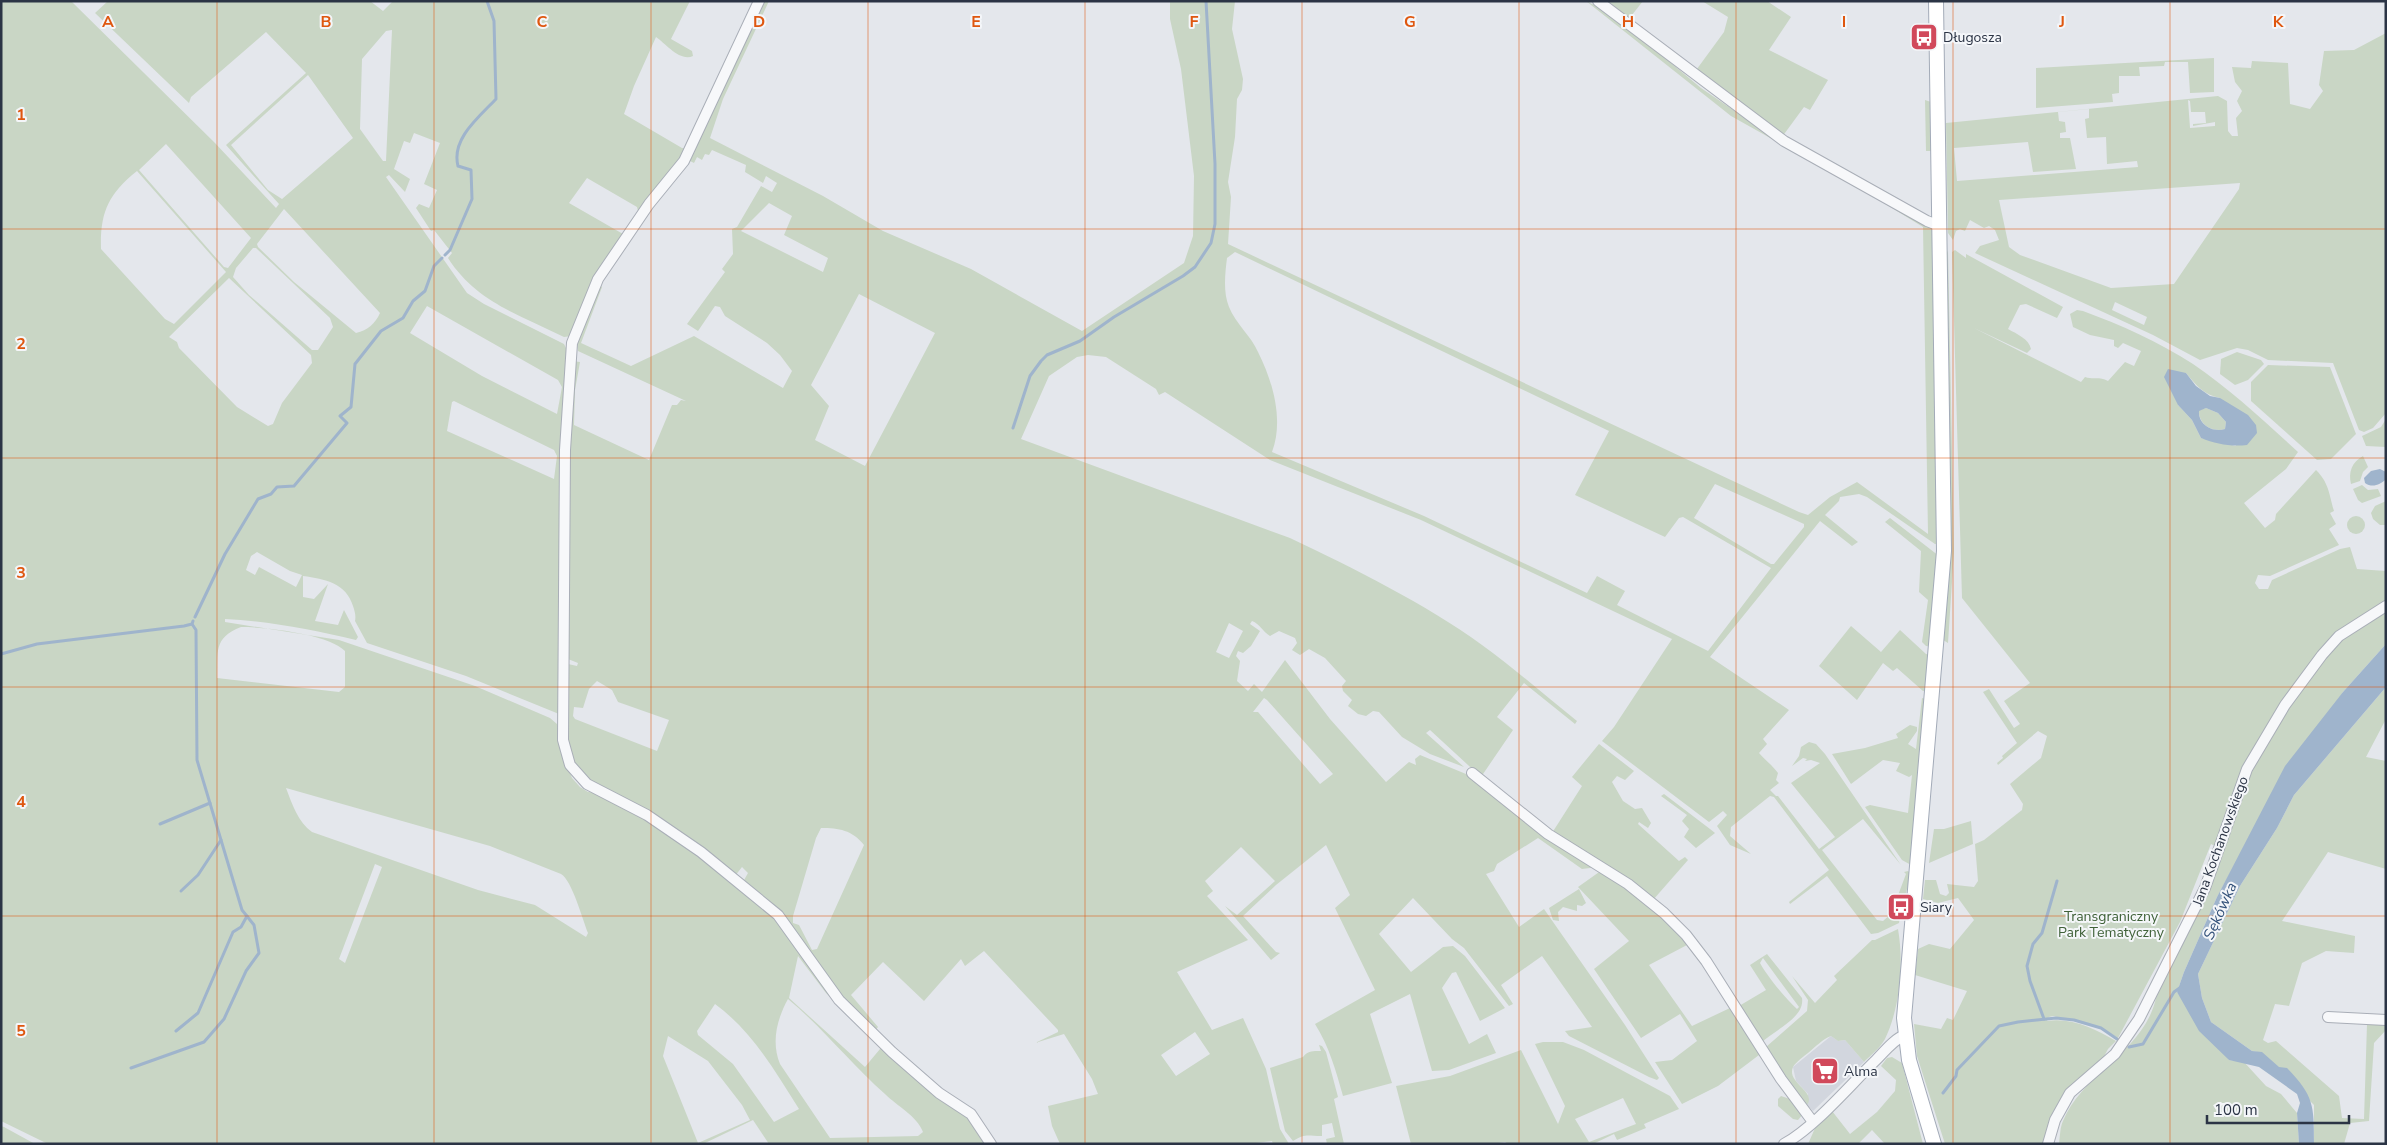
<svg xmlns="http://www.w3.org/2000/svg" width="2387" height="1145" font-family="'Nunito Sans',sans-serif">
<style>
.built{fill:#d2d6de}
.green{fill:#c9d6c5;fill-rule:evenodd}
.water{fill:#9fb4cc;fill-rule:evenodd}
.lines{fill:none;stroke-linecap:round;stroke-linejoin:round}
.stream{stroke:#9fb4cc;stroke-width:3}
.minor-casing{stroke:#a9aeb7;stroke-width:12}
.major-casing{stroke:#a3abb8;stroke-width:16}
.minor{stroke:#f7f8fa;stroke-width:10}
.major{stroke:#fff;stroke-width:14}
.grid{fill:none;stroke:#df570f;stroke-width:1;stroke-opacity:0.55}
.labels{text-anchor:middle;stroke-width:4;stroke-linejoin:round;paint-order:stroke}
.poi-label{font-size:14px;fill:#2b3445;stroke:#f4f6f9;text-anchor:start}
.street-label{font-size:14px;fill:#2b3445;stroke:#f4f6f9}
.park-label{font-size:14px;fill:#3f6138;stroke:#f4f6f9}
.water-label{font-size:15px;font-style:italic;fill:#34527a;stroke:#f4f6f9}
.grid-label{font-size:16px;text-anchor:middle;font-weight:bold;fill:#df570f;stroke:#f4f6f9;stroke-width:4;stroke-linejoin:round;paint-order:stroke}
</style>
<rect width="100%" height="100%" fill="#e4e7ec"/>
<path class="built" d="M1831,1036L1838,1041L1845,1040L1864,1062L1813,1111L1807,1105L1808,1094L1796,1081L1793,1067Z"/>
<g class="green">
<path d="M1,1H71L215,143L276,208L279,204L226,145L306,73L266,32L191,97L189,103L95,13L108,1H370L383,11L393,1H690L671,39L692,51L693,56C680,62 666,44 656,37L634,86L624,114L682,148H684L689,138L681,159L631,223L638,211L637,207L587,178L569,203L623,234L572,336L564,337C520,315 476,302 448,258L452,253L434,230L431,231L416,208L419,204L429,208L437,190L424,184L440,143L414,133L410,143L404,141L394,169L410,179L405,192L389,175L386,177L467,293L484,304L564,344L566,348L559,714L466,676L367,643L355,621C356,616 355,612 353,606C346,583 325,579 303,576V597L314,599L328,584L315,621L338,625L344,610L358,637L356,640C313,630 269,621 225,619V622L339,640L475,686L550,718L557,724L566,763L572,778L580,787L588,792L598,793L644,816L698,854L776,917L837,1000L966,1116L988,1144H769L753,1120L703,1144H48L1,1121ZM392,30L386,161H383L360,129L362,59L386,31ZM308,75L353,138L282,199L268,190L231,145ZM166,144L251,238L228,268L224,267L139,170ZM137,171L226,272L174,324L165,319L101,249C100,213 108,194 137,171ZM284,209L380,313C375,324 368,330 356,333L294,282L258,247L257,244ZM253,248H256L330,318L333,327L318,350H312L249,295L233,277L236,268ZM229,278L311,355L312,363L282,403L273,424L268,426L237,407L179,348L177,342L169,337ZM427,306L558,380L562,387L557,414L482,376L410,333ZM454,401L554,450L557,456L554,479L447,431L452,402ZM257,552L290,571L302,575L296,587L259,567L255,575L246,570L251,556ZM241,627C265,627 329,634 345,651V687L339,692L217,678C218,652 213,638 241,627ZM286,788L490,846L561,874C572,880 583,921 588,933L586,937L535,905L478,890L312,832C298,822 292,804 286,788ZM375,864L382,867L345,963L339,959ZM798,956L826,993L880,1045V1049L865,1067L789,998ZM788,999C823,1028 851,1064 885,1094C897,1106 917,1116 923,1132L918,1136L830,1138L780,1064C771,1042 777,1019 788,999ZM715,1004C752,1031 775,1071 799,1109L774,1122L733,1064L698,1035L697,1031ZM668,1036L708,1061L742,1105L750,1120L698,1143L663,1056Z"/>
<path d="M763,1H769L723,99L710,138L823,196L883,231L971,269L1082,331L1184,263L1193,236L1194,176L1181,69L1170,19V1H1235L1232,29L1243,79L1242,90L1237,99L1235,137L1228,182L1231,197L1228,244L1799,512L1808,515L1830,497L1857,482L1928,534L1923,227L1866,192L1731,116L1586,1L1598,7L1659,53L1701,88L1783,144L1933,227L1939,544H1935L1867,497L1859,494L1840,497L1839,501L1825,515L1858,542L1852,546L1820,521L1710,657L1789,710L1763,739L1767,744L1759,753C1765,760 1774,767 1778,773L1776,780L1779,783L1770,790L1776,796H1778L1819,849L1835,837L1791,783L1820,763L1811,760L1805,761L1807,759L1803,758L1792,766L1799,756L1801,747L1809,742L1816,744L1825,754L1901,865L1863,819L1822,850L1877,920L1883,921L1891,914L1906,874L1904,872L1908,871L1911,874L1904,900L1899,902L1898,909L1901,910L1899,923L1878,933L1871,934L1827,876L1790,904L1789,902L1829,870L1774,797L1770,796L1731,827L1730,836L1751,854L1730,845L1717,826L1727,815L1723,811L1709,822L1602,741L1614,727L1672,639L1421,520L1270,460L1165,392L1159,395L1156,389L1106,357L1088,355L1077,357L1049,376L1021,439L1290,538C1353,568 1426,604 1482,645C1515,669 1546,696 1577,721L1575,724L1524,683L1497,717L1513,730L1481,777L1430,730L1426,733L1464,767L1430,754L1402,737L1379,712L1373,711L1366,716L1358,714L1348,706L1352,700L1343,691L1342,686L1346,681L1325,658L1309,649L1300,655L1292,650L1297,643L1295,638L1279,631L1270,636C1262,631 1260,624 1252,621L1250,624L1260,631L1251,646L1243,653L1238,651L1236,656L1240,661L1237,681L1248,691L1254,684L1262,692L1285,660L1330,719L1386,782L1409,762L1416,765L1415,759L1420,755L1466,774L1598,867L1582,869L1538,838L1497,864L1494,871L1486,874L1519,927L1544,909L1625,1025L1659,1078L1657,1080L1649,1077L1569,1036L1565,1031L1592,1027L1542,956L1501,985L1513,1004L1509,1006L1464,948L1452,939L1413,898L1379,934L1411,972L1443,947L1453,946L1465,956L1505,1008L1480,1021L1456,972L1452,973L1442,988L1469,1044L1487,1034L1496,1053L1449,1070L1432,1071L1410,994L1370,1014L1392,1083L1343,1096C1336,1071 1329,1046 1315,1024L1375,990L1335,908L1350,895L1326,845L1276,885L1243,916L1276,952L1280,953L1271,960L1225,906L1237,915L1275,881L1241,847L1205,881L1213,891L1207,896L1248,940L1177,972L1212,1030L1243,1018L1266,1069L1280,1129L1289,1144H1273L1272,1141L1248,1144H1060L1052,1126L1048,1106L1098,1094L1092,1079L1064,1034L1035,1043L1058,1032V1030L984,951L965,966L961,959L924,1001L883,962L851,995L878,1027L875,1031L846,1002L812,959L743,882L748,873L742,867L735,876L599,787L576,769L567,746L568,664L577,666L578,663L568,659L566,483L572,361L580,362L575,390L574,425L649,460L672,405H677L681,400L686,401L578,351L577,343L599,284L602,287L581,343L631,366L694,336L783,388L792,371L780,355L767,343L725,316L720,307L715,306L698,331L687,324L725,272L722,269L733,254L732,229L737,227L761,186L772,192L777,183L766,176L763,183L745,172L746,165L712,150L709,155L705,154L702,160L697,157L694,163L688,160L698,143L717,96ZM769,203L792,216L784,235L828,258L823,272L741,231ZM1235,252L1609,431L1575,495L1665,537L1679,518L1683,517L1771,568L1708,651L1617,605L1625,591L1597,576L1587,593L1424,516L1272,452C1284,420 1273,382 1258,352C1251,336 1236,324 1229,307C1223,292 1225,274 1227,258ZM859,294L935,333L865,466L815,440L829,406L811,385ZM1715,484L1804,524V527L1774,564H1771L1694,518ZM1229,623L1243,631L1229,658L1216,652ZM597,681L612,690L618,702L669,720L657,751L575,719L573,716L574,707L583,708L589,689ZM1264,698L1267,700L1333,774L1320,784L1258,712H1253ZM821,828C839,828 852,830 864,845L817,949L812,950L799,925L793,923V916L816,838ZM1195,1032L1210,1054L1176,1076L1161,1055Z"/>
<path d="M1605,1H1643L1628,20Z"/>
<path d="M1702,1H1767L1791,17L1769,50L1828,80L1810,110L1804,107L1782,137L1694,73L1724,32L1728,17Z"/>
<path d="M2386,33V413L2373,428L2364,432L2359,430L2333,363L2268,360L2248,350L2237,348L2200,360L2153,335L1975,253L1980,246L1999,240L1995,230L1989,226L1984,228L1970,220L1965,231L1960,229L1956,231L1953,240L1948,233L1946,123L2218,96L2227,101L2228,131L2232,136H2238L2236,118L2242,111L2237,101L2242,91L2235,82L2232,67L2251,68L2252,61L2288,63L2290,104L2310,109L2323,91L2319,85L2324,51L2354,50ZM2188,100L2190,101L2191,112H2205L2206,123L2193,124V126L2215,122V126L2190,128ZM2089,109V118L2085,119L2087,138L2106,137L2107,164L2137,161L2138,167L1957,181L1954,148L2028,142L2033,172L2076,169L2070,138H2060V133L2066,132L2065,122L2059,121L2058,112ZM2240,183L2239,189L2174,284L2111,288L2020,255L2009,247L1999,200ZM2115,302L2147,317L2144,325L2112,310Z"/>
<path d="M2214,58V92L2190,93L2188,62H2165L2164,66L2139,67L2140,76H2119V93L2112,94L2113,102L2036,108V68Z"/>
<path d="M1925,100L1931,102L1932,151H1926Z"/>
<path d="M1948,250L1954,551L1948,643L1943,640L1950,552L1946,256Z"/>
<path d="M1955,250L1966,258V254L2063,307L2057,318L2026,304L2020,305L2008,329C2017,334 2029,339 2031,349L2027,353L1974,328L2081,382L2085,377C2094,380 2099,376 2108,381L2125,362L2134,366L2141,351L2123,343L2118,348L2114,346V340L2090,335L2073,327L2070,314L2077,310L2083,311C2121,325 2159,342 2193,364C2230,389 2264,421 2298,452L2286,469L2244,503L2265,528L2275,520L2276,514L2316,470C2329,483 2329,494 2334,511L2330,513L2336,524L2329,529L2339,545L2270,576L2258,575L2255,583L2259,589H2268L2272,580L2340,549L2350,547L2357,569L2386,571V601L2341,637L2386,608V644L2343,692L2243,849L2217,897L2184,972L2177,992L2229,1060L2244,1062L2266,1086L2281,1094L2297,1113L2299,1144H2059C2060,1137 2060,1127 2063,1121C2085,1068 2154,1049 2158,984L2221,849L2211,844L2180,922L2118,1038C2097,1024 2077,1021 2053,1016L2049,1017L2047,1021C2071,1017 2096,1029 2116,1041L2108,1049L2099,1066L2069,1091L2044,1144H1945L1917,1056L1914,1024L1941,1029L1947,1018L1953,1020L1967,991L1915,975L1918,949L1929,944L1950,949L1974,920L1958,898L1938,903L1923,899L1925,880H1936L1940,894L1946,896L1949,893L1947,884L1974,887L1978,881L1975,844L1984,840L2022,810L2023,804L2010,784L2041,758L2047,736L2038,731L1998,765L1997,763L2003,758L2002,756L2017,743L1983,692L1989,689L2014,728L2020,724L2004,701L2030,683L1962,598L1952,252ZM2186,373C2196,385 2204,395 2220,398L2236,446L2201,438L2192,420L2178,405Z"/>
<path d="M2237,352L2261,360L2264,364L2248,380L2235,385L2220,374L2221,359Z"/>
<path d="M2268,365L2330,367L2356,434L2331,459L2317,460L2251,401V382Z"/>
<path d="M2206,408L2218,413L2226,422L2225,429C2212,433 2198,424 2199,410Z"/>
<path d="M2386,419V447L2366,446L2362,436L2381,427Z"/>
<path d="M2363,456L2368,467L2363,472L2360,481L2351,484C2348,472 2352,462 2363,456Z"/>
<path d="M2362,485L2368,490L2378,489L2381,496L2362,503L2358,500L2353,489Z"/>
<path d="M2386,501V525H2380L2373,519L2371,513L2375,506Z"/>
<circle cx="2356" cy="525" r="9"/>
<path d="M1890,518L1939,556L1933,647L1926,646L1922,642L1928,600L1919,592L1921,551L1885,522Z"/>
<path d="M1851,626L1881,652L1900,630L1926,654L1932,655L1928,691H1923L1897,668L1893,671L1883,663L1857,700L1819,666Z"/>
<path d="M2386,687V719L2366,757L2386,761V869L2328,852L2282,921L2355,936L2354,953L2326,951L2302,963L2289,1006L2275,1004L2263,1040L2268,1043L2276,1041L2339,1096L2342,1118L2364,1119L2367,1024L2370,1021L2386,1022V1030L2374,1043L2369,1121L2350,1123L2344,1144H2314V1105L2262,1053L2252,1051L2211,1022L2202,998L2198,974L2240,886L2277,828L2294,795Z"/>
<path d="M1922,698L1925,699L1911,865L1902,860L1865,807L1870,805L1908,813L1912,775L1909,777L1896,771L1900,763L1883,760L1851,784L1832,754L1865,748L1898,738L1896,734L1910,725L1917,727V731L1908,744L1916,749Z"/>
<path d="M1599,744L1634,771L1625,780L1617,776L1612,782L1623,801L1635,809L1642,808L1651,823L1648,828L1639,822L1638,824L1679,861L1685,857L1688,860L1653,900L1552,833L1582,786L1572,777Z"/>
<path d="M1664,794L1710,829L1715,833L1696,848L1684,837L1689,829L1682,821L1687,815L1661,796Z"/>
<path d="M1971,821L1973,844L1929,863L1934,829H1944Z"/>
<path d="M1602,870L1636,892L1690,942L1784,1088L1759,1055L1718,1086L1682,1104L1655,1062L1672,1060L1697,1041L1680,1014L1641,1038L1594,969L1629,941L1578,887ZM1687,945L1713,980L1730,1008L1692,1026L1649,965Z"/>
<path d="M1579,889L1586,903L1582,906L1577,905V911L1563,907L1558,912L1559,921L1553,920L1549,908Z"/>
<path d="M1898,929C1904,963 1900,1008 1885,1039C1880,1048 1871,1055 1864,1062L1845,1040L1838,1041L1831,1036C1823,1039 1815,1047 1808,1053C1804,1056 1796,1062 1793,1067C1786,1083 1817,1091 1807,1105L1795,1093L1766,1047L1807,1011L1808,1000L1792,976L1815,1003L1837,980L1834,976L1872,940H1875Z"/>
<path d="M1767,954L1802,998C1805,1018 1774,1030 1761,1043L1739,1006L1766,990L1750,965ZM1763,958L1799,1007L1797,1009C1785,998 1767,976 1760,963Z"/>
<path d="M1543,1042H1563L1584,1050L1670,1096L1679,1109L1644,1124L1646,1128L1617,1140L1614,1134L1593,1144H1508L1505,1142L1491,1144H1411L1396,1086L1450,1076L1521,1050L1558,1124L1565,1106L1535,1044ZM1623,1098L1636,1124L1589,1142L1575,1119Z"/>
<path d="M1319,1045L1322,1046L1326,1052L1338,1097L1334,1099L1344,1144H1327L1326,1139L1335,1137L1332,1123L1322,1125V1136C1307,1136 1306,1133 1293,1141L1285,1131L1270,1068L1303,1057C1308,1050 1315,1051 1321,1051Z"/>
<path d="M1892,1057L1902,1063L1923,1144H1885L1872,1130L1858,1144H1808L1816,1126L1832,1111L1850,1134L1877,1112L1895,1091L1896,1080L1881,1066L1887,1058Z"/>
<path d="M1781,1096L1790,1099L1803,1114L1798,1120L1793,1119L1778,1106V1099Z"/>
<path d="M1,1126L4,1127L35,1144H1Z"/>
</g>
<g class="water">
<path d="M2168,369L2186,373L2196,386L2210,396L2220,398L2248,415L2256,425L2257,433L2247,445C2231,447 2216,444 2201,438L2192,420L2178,405L2164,377ZM2206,408L2218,413L2226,422L2225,429C2212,433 2198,424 2199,411Z"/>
<path d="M2380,469L2386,472V479C2380,485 2372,488 2365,483L2364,478L2371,471Z"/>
<path d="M2386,644V687L2294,795L2277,828L2240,886L2198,974L2202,998L2211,1022L2252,1051L2262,1052L2279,1067L2287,1068C2314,1096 2314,1105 2314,1144H2299L2297,1113L2300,1103L2297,1094L2259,1067L2229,1060L2199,1031L2177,992L2184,972L2217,897L2285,766L2343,692Z"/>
</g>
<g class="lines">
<g class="stream">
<path d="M445,255L450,250L472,199L471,170L458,166C451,139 479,117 496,99L494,21L487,1"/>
<path d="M1013,428L1030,376L1041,361L1047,355L1080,341L1114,317L1183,276L1195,267L1211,243L1215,224V164L1206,1"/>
<path d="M195,617L225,554L258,499L271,494L277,487L294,486L347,423L340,416L351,407L355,364L381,331L403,318L413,301L425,291L434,266L442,258"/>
<path d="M1,654L37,644L184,626L192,624L193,621"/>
<path d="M160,824L210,803"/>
<path d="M181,891L198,875L221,840"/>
<path d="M2044,1019L2030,981L2027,966L2033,944L2042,933L2057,881"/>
<path d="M176,1031L198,1013L233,932L241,927L247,916"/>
<path d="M2129,1047L2143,1044L2174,992L2181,987"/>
<path d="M131,1068L204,1042L224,1019L246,971L259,953L254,925L242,910L197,760L196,630L192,624"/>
<path d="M1943,1093L1956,1076L1957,1070L1999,1026L2018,1022L2056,1018L2074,1020L2101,1028L2117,1039"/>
</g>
<g class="minor-casing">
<g id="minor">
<path d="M759,1L684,161L649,204L598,279L572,343L565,450L563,740L570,765L587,784L647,815L701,852L778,915L839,1000L892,1052L939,1093L971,1114L991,1144"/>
<path d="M1598,1L1784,141L1927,221L1940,226"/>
<path d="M1472,773L1548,834L1628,884L1664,913L1686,935L1706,961L1781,1079L1813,1122"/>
<path d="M2328,1017L2386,1020"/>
<path d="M1784,1144C1815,1127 1850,1085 1876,1060C1884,1052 1894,1039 1905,1035"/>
<path d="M2048,1144L2055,1120L2070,1093L2115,1054L2139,1019L2205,888L2247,769L2285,705L2322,655L2339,636L2386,606"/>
</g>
</g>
<g class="major-casing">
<path id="major" d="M1934,1144L1909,1060L1904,1018L1944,551L1936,1"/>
</g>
<use href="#minor" class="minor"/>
<use href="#major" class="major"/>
</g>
<path class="grid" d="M217,1V1144M434,1V1144M651,1V1144M868,1V1144M1085,1V1144M1302,1V1144M1519,1V1144M1736,1V1144M1953,1V1144M2170,1V1144M1,229H2386M1,458H2386M1,687H2386M1,916H2386"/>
<defs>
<g id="bus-square" transform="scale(1.4375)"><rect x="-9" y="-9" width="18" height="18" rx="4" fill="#d1495b" stroke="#f4f6f9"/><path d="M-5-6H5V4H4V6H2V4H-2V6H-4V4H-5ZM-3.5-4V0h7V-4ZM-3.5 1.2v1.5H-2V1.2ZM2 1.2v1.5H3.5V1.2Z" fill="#fff"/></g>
<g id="supermarket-square" transform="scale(1.4375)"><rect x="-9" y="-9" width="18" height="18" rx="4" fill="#d1495b" stroke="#f4f6f9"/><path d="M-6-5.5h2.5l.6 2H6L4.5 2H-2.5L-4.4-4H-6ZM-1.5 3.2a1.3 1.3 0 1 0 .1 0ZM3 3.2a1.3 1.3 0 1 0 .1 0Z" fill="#fff"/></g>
</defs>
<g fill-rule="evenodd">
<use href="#bus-square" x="1924" y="37"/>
<use href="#bus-square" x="1901" y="907"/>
<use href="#supermarket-square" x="1825" y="1071"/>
</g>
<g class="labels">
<g class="poi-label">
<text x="1943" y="42">Długosza</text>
<text x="1920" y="912">Siary</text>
<text x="1844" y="1076">Alma</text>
</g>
<g class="street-label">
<text transform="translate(2220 841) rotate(-70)" y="5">Jana Kochanowskiego</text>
</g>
<g class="park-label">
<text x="2111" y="921">Transgraniczny<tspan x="2111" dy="16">Park Tematyczny</tspan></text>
</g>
<g class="water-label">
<text transform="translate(2220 911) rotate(-66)" y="5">Sękówka</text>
</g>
</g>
<g class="grid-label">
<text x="108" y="27">A</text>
<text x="326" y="27">B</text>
<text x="542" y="27">C</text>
<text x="759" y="27">D</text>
<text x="976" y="27">E</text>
<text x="1194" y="27">F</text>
<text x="1410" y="27">G</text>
<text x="1628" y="27">H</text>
<text x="1844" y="27">I</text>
<text x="2062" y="27">J</text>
<text x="2278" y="27">K</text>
<text x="21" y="120">1</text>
<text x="21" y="349">2</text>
<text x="21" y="578">3</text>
<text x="21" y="807">4</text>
<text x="21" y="1036">5</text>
</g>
<rect width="2387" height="1145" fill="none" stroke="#2b3445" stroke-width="5"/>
<path d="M2207 1115v8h142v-8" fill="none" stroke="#2b3445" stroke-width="2.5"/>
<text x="2214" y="1115" font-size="15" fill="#2b3445" stroke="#f4f6f9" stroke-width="4" paint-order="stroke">100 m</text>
</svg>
